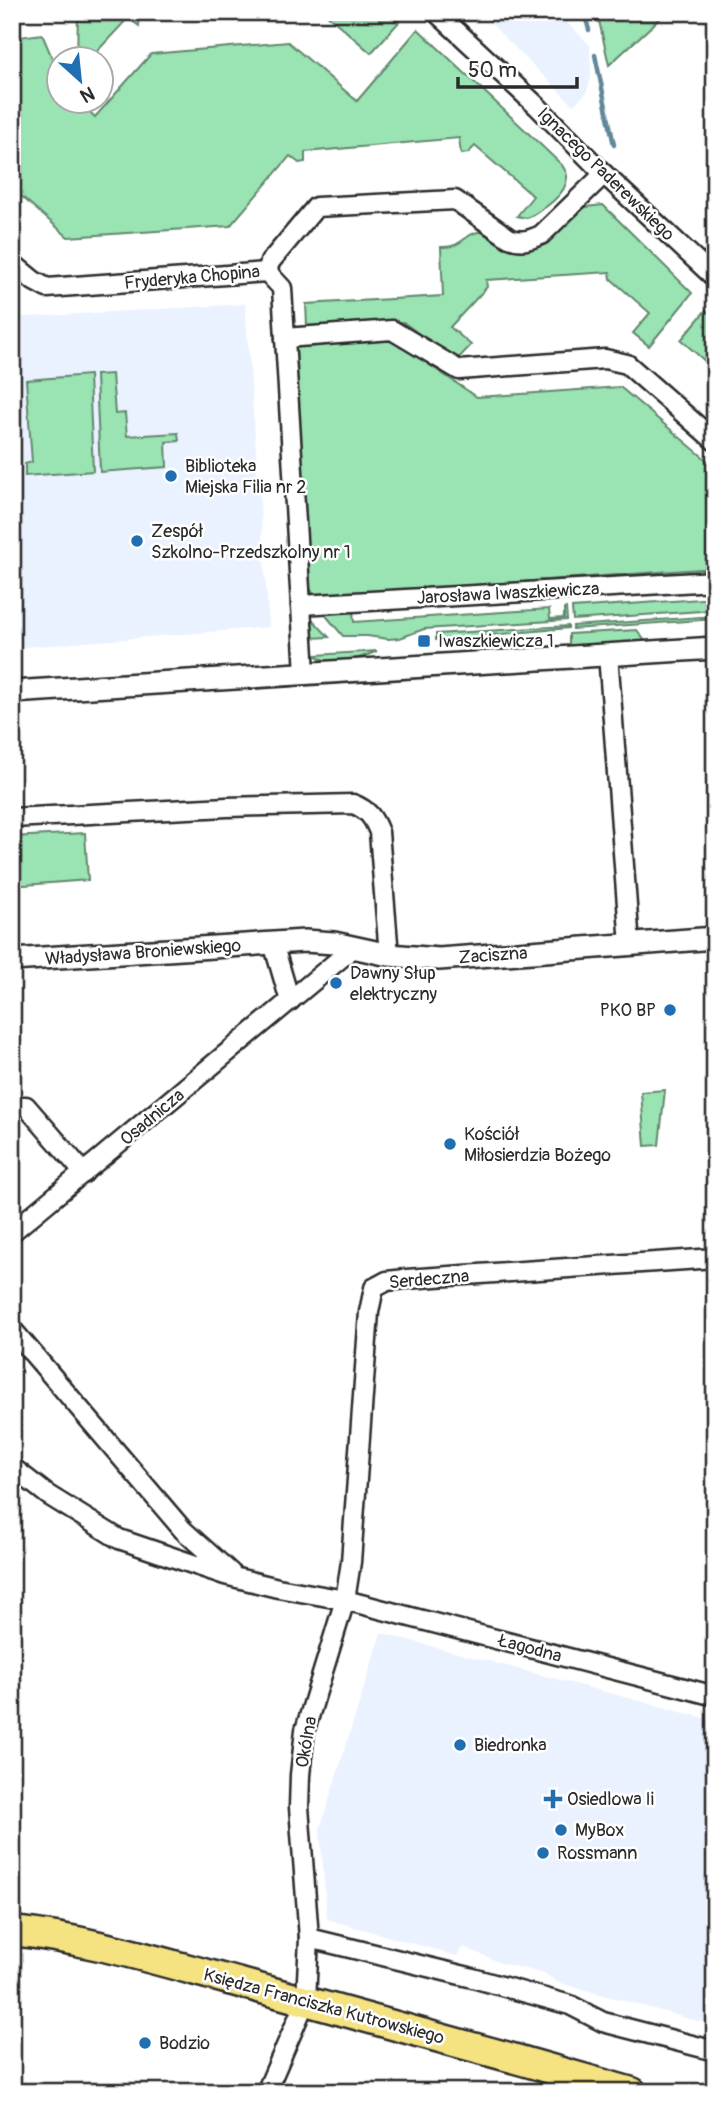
<svg xmlns="http://www.w3.org/2000/svg" width="727" height="2104" font-family="Pangolin,sans-serif">
<style>
.built{fill:#eaf1ff}
.green{fill:#9ae3b2;stroke:#62876e;stroke-width:2}
.lines{fill:none;stroke-linecap:round;stroke-linejoin:round}
.stream{stroke:#60879a;stroke-width:4.5}
.minor-casing{stroke:#2b2b2b;stroke-width:23}
.tertiary-casing{stroke:#2b2b2b;stroke-width:26}
.primary-casing{stroke:#2b2b2b;stroke-width:33}
.minor{stroke:#fff;stroke-width:18}
.tertiary{stroke:#fff;stroke-width:21}
.primary{stroke:#f5e382;stroke-width:28}
.poi-dot{fill:#1f6fb2;stroke:#fff;stroke-width:2.5}
.labels{text-anchor:middle;stroke-width:5;stroke-linejoin:round;paint-order:stroke}
.street-label{font-size:18px;fill:#2b2b2b;stroke:#fff}
.poi-label{font-size:18px;fill:#2b2b2b;stroke:#fff;text-anchor:start}
</style>
<rect width="100%" height="100%" fill="#fff"/>
<filter id="ink" filterUnits="userSpaceOnUse"><feTurbulence type="fractalNoise" baseFrequency=".0143" numOctaves="2"/><feDisplacementMap in="SourceGraphic" scale="14" xChannelSelector="R" yChannelSelector="G"/><feConvolveMatrix kernelMatrix="1 2 1 2 8 2 1 2 1" color-interpolation-filters="sRGB"/></filter>
<g filter="url(#ink)">
<g class="built">
<path d="M479,12H556L590,45L591,77L586,94L573,105Z"/>
<path d="M245,304L269,627L12,648V318Z"/>
<path d="M381,1633L715,1721V2026L557,1982L546,1974L501,1963L464,1947L457,1956L327,1919L320,1829Z"/>
</g>
<g class="green">
<path d="M78,12H140L139,26L128,18L90,59H77Z"/>
<path d="M324,12H389L399,22L371,53Z"/>
<path d="M597,12H667L609,65Z"/>
<path d="M418,29L562,165C564,169 567,172 567,176C568,195 541,211 527,218L517,216L533,196L475,146L468,153L461,154L459,138L305,152V162L299,163L290,156L230,226L68,237L12,188V90L15,87L12,38L42,34L59,74L60,102H80L95,117L151,54L288,42L357,101Z"/>
<path d="M603,205L692,293L649,346L633,333L650,313L611,279L610,272L486,280L487,287L450,327L471,345L456,361L403,322L307,326L306,304L443,296L441,247C463,248 465,233 479,232C501,230 503,262 538,247C555,239 562,221 577,210C583,206 596,206 603,205Z"/>
<path d="M706,310L715,318V370L681,340Z"/>
<path d="M391,339L477,397L620,387L709,462L715,456V568L318,596L313,594L310,588L294,354L296,347L303,344Z"/>
<path d="M112,374L115,414L125,413L127,436L178,433L179,441L166,442L167,467L100,472L96,375Z"/>
<path d="M89,375L93,471L25,476V464L32,462L26,380Z"/>
<path d="M715,598V610L573,620L572,608Z"/>
<path d="M566,608L567,620L424,629L400,638L388,639L367,636H343L323,612L353,610L354,622L549,609L550,619L564,618V609Z"/>
<path d="M715,616V619L573,629V626Z"/>
<path d="M312,619L329,637L310,638Z"/>
<path d="M568,626V628L436,640V634Z"/>
<path d="M637,630L645,641L569,646V634Z"/>
<path d="M498,639L506,649L468,644Z"/>
<path d="M377,651C360,659 331,668 315,655Z"/>
<path d="M85,833L88,880L12,886V837Z"/>
<path d="M665,1090L659,1145L645,1146L641,1092Z"/>
</g>
<g class="lines">
<g class="stream">
<path d="M584,12L589,30"/>
<path d="M595,55L614,145"/>
</g>
<g class="minor-casing">
<g id="minor">
<path d="M436,12L537,106L604,174L715,278"/>
<path d="M12,263L34,281L47,288L267,272"/>
<path d="M267,272L270,262L316,207L455,200L509,238C521,243 529,240 541,235L604,174"/>
<path d="M267,272L282,288L305,673"/>
<path d="M285,338L392,330L459,370L605,359L627,364L715,441"/>
<path d="M301,605L715,581"/>
<path d="M608,654L630,945"/>
<path d="M12,818L227,807L353,804C368,810 373,817 379,832L389,955"/>
<path d="M273,943L290,1001"/>
<path d="M12,1106H26L84,1173"/>
<path d="M12,1232L353,948"/>
<path d="M715,1258L406,1279L387,1281L374,1288L369,1312L351,1562L345,1600L715,1696"/>
<path d="M12,1329L183,1530L231,1573"/>
<path d="M12,1467L48,1495L119,1539L225,1575L278,1588L345,1600L305,1730L300,1775L299,1807L309,1938L306,2000L266,2092"/>
<path d="M309,1938L469,1977L570,2005L603,2022L715,2051"/>
</g>
</g>
<g class="tertiary-casing">
<g id="tertiary">
<path d="M12,692L715,648"/>
<path d="M12,960L305,941L334,943L389,955L439,959L715,938"/>
</g>
</g>
<g class="primary-casing">
<path id="primary" d="M12,1931C91,1939 168,1964 244,1984C374,2019 503,2055 632,2092"/>
</g>
<use href="#minor" class="minor"/>
<use href="#tertiary" class="tertiary"/>
<use href="#primary" class="primary"/>
</g>
</g>
<g class="poi-dot">
<circle cx="171" cy="476" r="7"/>
<circle cx="137" cy="541" r="7"/>
<rect x="417" y="634" width="14" height="14" rx="3.5"/>
<circle cx="336" cy="983" r="7"/>
<circle cx="670" cy="1010" r="7"/>
<circle cx="450" cy="1144" r="7"/>
<circle cx="460" cy="1745" r="7"/>
<path d="M549.5 1788.5h7v7h7v7h-7v7h-7v-7h-7v-7h7z"/>
<circle cx="561" cy="1830" r="7"/>
<circle cx="543" cy="1853" r="7"/>
<circle cx="145" cy="2043" r="7"/>
</g>
<g class="labels">
<g class="street-label">
<text transform="translate(606 174) rotate(44)" y="6">Ignacego Paderewskiego</text>
<text transform="translate(192 277) rotate(-5)" y="6">Fryderyka Chopina</text>
<text transform="translate(508 593) rotate(-3)" y="6">Jarosława Iwaszkiewicza</text>
<text transform="translate(143 952) rotate(-4)" y="6">Władysława Broniewskiego</text>
<text transform="translate(493 955) rotate(-4)" y="6">Zaciszna</text>
<text transform="translate(152 1117) rotate(-40)" y="6">Osadnicza</text>
<text transform="translate(429 1279) rotate(-5)" y="6">Serdeczna</text>
<text transform="translate(530 1648) rotate(15)" y="6">Łagodna</text>
<text transform="translate(306 1742) rotate(-80)" y="6">Okólna</text>
<text transform="translate(324 2006) rotate(15)" y="6">Księdza Franciszka Kutrowskiego</text>
</g>
<g class="poi-label">
<text x="185" y="472">Biblioteka<tspan x="185" dy="21">Miejska Filia nr 2</tspan></text>
<text x="151" y="537">Zespół<tspan x="151" dy="21">Szkolno-Przedszkolny nr 1</tspan></text>
<text x="438" y="647">Iwaszkiewicza 1</text>
<text x="350" y="979">Dawny Słup<tspan x="350" dy="21">elektryczny</tspan></text>
<text x="656" y="1016" text-anchor="end">PKO BP</text>
<text x="464" y="1140">Kościół<tspan x="464" dy="21">Miłosierdzia Bożego</tspan></text>
<text x="474" y="1751">Biedronka</text>
<text x="567" y="1805">Osiedlowa Ii</text>
<text x="575" y="1836">MyBox</text>
<text x="557" y="1859">Rossmann</text>
<text x="159" y="2049">Bodzio</text>
</g>
</g>
<rect width="727" height="2104" fill="none" stroke="#fff" stroke-width="42"/>
<rect x="21" y="21" width="685" height="2062" fill="none" stroke="#2b2b2b" stroke-width="2.5" filter="url(#ink)"/>
<g transform="translate(80 80) rotate(153)"><circle r="33" fill="#ffffff" stroke="#aaaaaa" stroke-width="2"/>
<path d="M0-5L12 26L0 18L-12 26Z" fill="#1f6fb2"/>
<text y="-10" font-size="19" font-weight="bold" text-anchor="middle" fill="#2b2b2b">N</text>
</g>
<path d="M458 77v10h119v-10" fill="none" stroke="#2b2b2b" stroke-width="3.5"/>
<text x="468" y="77" font-size="21" fill="#2b2b2b" stroke="#ffffff" stroke-width="5" paint-order="stroke">50 m</text>
</svg>
